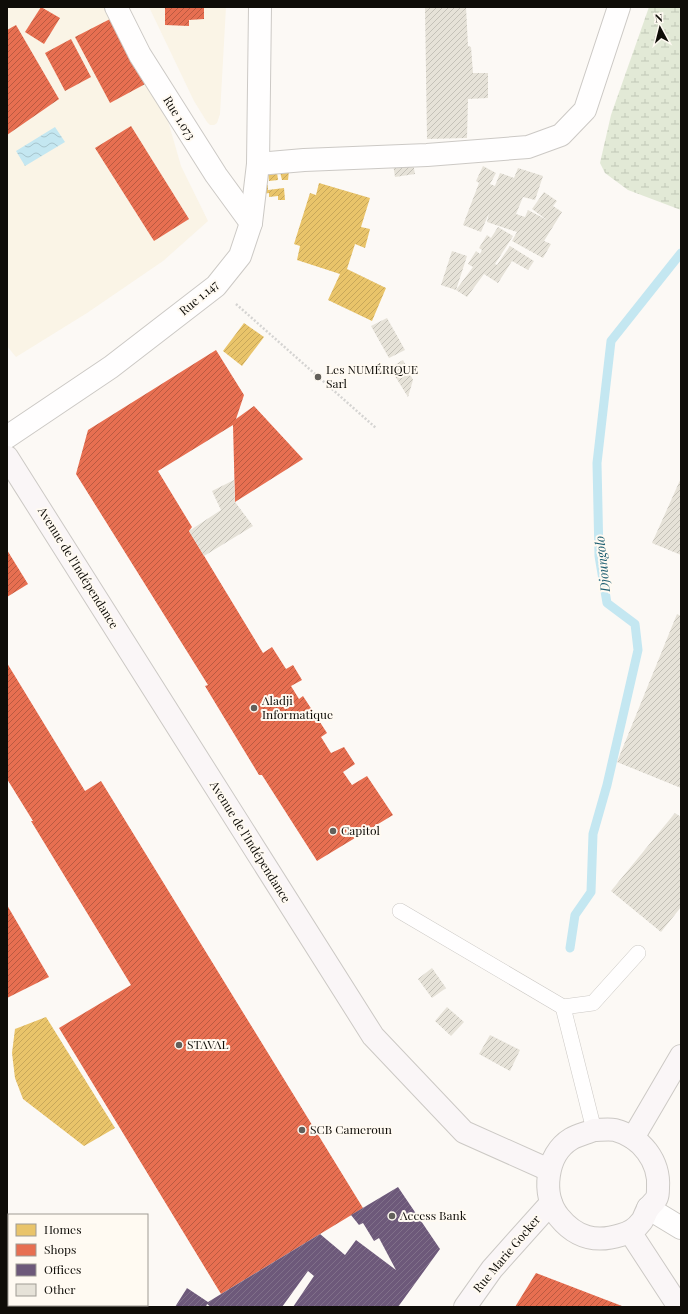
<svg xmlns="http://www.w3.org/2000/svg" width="688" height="1314" font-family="'Playfair Display',serif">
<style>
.built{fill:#faf4e6}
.wetland{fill:url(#wetland-marsh)}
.water{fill:url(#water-waves)}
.homes{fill:url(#homes-hatch)}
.shops{fill:url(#shops-hatch)}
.offices{fill:url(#offices-hatch)}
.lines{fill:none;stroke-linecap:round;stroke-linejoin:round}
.stream{stroke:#c4e7f1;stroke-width:9}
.building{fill:url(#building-hatch)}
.lane-casing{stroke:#ccc9c5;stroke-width:16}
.street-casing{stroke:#ccc9c5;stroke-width:24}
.secondary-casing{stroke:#ccc9c5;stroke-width:24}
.path{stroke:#d5d4d2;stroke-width:2.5;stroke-dasharray:2 2;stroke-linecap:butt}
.lane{stroke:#fffefe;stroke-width:15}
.street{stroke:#fffefe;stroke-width:22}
.secondary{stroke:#faf6f7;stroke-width:22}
.poi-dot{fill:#62605b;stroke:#fffaf2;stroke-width:1.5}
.labels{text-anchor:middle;stroke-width:4;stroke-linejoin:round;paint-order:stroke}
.street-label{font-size:12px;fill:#0f0d08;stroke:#fffaf2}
.poi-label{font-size:12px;fill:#0f0d08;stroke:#fffaf2;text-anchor:start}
.water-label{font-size:13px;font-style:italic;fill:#206072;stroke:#fffaf2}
</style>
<defs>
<pattern id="wetland-marsh" width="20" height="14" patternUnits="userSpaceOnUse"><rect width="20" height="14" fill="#e2e9d6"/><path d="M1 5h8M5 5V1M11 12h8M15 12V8" fill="none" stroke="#c1c7b6"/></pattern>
<pattern id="water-waves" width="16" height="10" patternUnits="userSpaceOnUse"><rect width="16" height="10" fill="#c4e7f1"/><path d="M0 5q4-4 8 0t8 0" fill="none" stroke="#a7c5cd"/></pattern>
<pattern id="homes-hatch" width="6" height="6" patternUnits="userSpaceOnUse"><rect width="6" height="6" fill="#e9c46a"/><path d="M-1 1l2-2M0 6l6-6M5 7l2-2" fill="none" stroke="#c7a75a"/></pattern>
<pattern id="shops-hatch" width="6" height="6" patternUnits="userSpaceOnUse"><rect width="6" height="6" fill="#e76f51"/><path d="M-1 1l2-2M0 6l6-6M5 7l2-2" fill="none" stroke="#ba5a41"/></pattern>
<pattern id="offices-hatch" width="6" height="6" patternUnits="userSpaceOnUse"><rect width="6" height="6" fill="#6d597a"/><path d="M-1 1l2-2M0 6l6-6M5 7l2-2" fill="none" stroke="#807089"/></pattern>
<pattern id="building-hatch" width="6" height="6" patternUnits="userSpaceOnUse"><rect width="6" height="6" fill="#e6e2d8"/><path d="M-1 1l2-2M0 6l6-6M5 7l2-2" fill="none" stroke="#c4c1b8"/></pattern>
</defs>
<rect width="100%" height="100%" fill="#fcf9f5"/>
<g class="built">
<path d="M7,7H111L162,100L181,166L208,221L163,261L87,313L16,357L7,346Z"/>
<path d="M149,7H226L220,114L217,123L214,125H210L207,122L194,101Z"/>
</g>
<path class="wetland" d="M649,7H681V210L628,190L605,173L600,163L611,115Z"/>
<path class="water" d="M55,127L65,142L25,166L16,151Z"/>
<g class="homes">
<path d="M289,171L288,180H282L280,172Z"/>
<path d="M277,172L278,180L269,181L268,173Z"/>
<path d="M319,183L370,198L361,227L370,229L365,248L355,244L347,269L386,288L372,321L328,300L340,274L297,260L300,246L294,244L310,193L316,195Z"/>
<path d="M268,185V190L284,188L285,200H278V196L269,197V193L263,194L262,186Z"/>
<path d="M244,323L264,337L242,366L223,351Z"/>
<path d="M46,1017L115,1128L84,1146L23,1099L15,1078L12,1053L15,1029Z"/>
</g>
<g class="shops">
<path d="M41,7L60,18L44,44L25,32Z"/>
<path d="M165,7H204V19L189,20V26L165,25Z"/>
<path d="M112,18L147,83L110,103L75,37Z"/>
<path d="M16,25L59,99L7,135V30Z"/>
<path d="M71,39L91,77L65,91L45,53Z"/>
<path d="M131,126L189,219L154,241L95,148Z"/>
<path d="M216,350L244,395L236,419L254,406L303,459L235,502L233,425L158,471L192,527L189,531L263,653L272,647L286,669L293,665L302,680L291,686L299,699L303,696L327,733L321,737L331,753L344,747L355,764L343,772L352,785L367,776L393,815L317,861L262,775H259L205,686L208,685L76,474L88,430Z"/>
<path d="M7,550L28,584L7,597Z"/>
<path d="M7,663L85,791L101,781L363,1208L221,1294L59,1028L131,985L31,821H33L7,779Z"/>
<path d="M7,905L49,977L7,998Z"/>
<path d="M536,1273L622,1306V1307H515Z"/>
</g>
<path class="offices" d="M398,1187L440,1249L398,1307H293L314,1276L308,1271L282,1307H211L207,1304L206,1307H175L187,1288L208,1302L320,1234L345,1255L356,1240L396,1270L379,1238L374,1241L363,1223L359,1225L351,1215Z"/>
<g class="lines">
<path class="stream" d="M570,948L575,915L591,892L593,834L607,785L638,650L635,624L607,603L599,556L597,463L611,341L681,253"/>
</g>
<g class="building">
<path d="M425,7H466L468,46L471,47L473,73H488V98L468,99L467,138L427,139Z"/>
<path d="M413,163L415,174L395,177L393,164Z"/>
<path d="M483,166L496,173L490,184L495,186L500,173L514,178L518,168L543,176L535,200L523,197L516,214L525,217L528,210L547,220L532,209L544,192L557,201L553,206L562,212L544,241L551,244L543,258L512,241L517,232L487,222L489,213L481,232L463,225L479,183L476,181Z"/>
<path d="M498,227L513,236L495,264L497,265L510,246L534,261L528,270L512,261L498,283L484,274L467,297L456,290L441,285L452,251L467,256L456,290L473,267L468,264L476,251L480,254L482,250L479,248L487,235L491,238Z"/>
<path d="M387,318L405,350L389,358L371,326Z"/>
<path d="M403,360L413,380L408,397L390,368Z"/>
<path d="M681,478V555L652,543Z"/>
<path d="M234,480L235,502L253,526L204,556L189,531L221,510L212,491Z"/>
<path d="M677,614L681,616V788L617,762Z"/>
<path d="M675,813L681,817V907L661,932L611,891Z"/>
<path d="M432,968L446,988L432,998L418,979Z"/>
<path d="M447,1007L464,1022L451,1036L435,1021Z"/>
<path d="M490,1035L520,1050L510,1071L479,1054Z"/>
</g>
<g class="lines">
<g class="lane-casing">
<g id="lane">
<path d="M400,911L563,1007L593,1003L638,953"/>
<path d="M563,1007L594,1130"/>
</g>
</g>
<g class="street-casing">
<g id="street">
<path d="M116,7L140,55L216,175L251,223"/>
<path d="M258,164L304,160L427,155L528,147L561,135L585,110L619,7"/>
<path d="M7,437L111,367L216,286L240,256L251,223L258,164L260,7"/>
<path d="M648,1208L681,1228"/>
</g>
</g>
<g class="secondary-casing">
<g id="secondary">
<path d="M7,457L373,1036L464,1132L549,1170"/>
<path d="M594,1130C600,1130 609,1129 615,1130C641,1137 660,1161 658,1188C658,1191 658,1195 657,1197C656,1201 650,1205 648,1209C645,1213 644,1219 641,1222C636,1229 629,1233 621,1235C596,1243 576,1238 559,1217C541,1195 546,1154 571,1139C578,1135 587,1133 594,1130Z"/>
<path d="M633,1138L681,1056"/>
<path d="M630,1232L679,1307"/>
<path d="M465,1307L492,1269L551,1203"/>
</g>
</g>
<path class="path" d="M236,304L376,428"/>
<use href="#lane" class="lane"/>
<use href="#street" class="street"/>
<use href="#secondary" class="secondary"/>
</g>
<g class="poi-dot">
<circle cx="318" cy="377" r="4"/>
<circle cx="254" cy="708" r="4"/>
<circle cx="333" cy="831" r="4"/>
<circle cx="179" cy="1045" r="4"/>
<circle cx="302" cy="1130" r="4"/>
<circle cx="392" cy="1216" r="4"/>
</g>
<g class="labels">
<g class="street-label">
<text transform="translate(179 118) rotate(58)" y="4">Rue 1.073</text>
<text transform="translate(199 298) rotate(-40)" y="4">Rue 1.147</text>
<text transform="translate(78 568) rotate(58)" y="4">Avenue de l'Indépendance</text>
<text transform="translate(250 842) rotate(58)" y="4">Avenue de l'Indépendance</text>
<text transform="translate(507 1254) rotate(-50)" y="4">Rue Marie Gocker</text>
</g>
<g class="poi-label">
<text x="326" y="374">Les NUMÉRIQUE<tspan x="326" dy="14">Sarl</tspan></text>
<text x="262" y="705">Aladji<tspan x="262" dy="14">Informatique</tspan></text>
<text x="341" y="835">Capitol</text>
<text x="187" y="1049">STAVAL</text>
<text x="310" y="1134">SCB Cameroun</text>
<text x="400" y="1220">Access Bank</text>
</g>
<g class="water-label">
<text transform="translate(602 564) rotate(-96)" y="5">Djoungolo</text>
</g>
</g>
<rect width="688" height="1314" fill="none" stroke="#0f0d08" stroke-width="16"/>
<rect x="8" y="1214" width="140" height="92" fill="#fffaf2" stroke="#9f9b94"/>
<rect x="16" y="1224" width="20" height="12" fill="#e9c46a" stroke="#9f9b94"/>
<text x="44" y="1234" font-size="12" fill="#0f0d08">Homes</text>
<rect x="16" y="1244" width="20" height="12" fill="#e76f51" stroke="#9f9b94"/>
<text x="44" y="1254" font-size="12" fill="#0f0d08">Shops</text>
<rect x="16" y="1264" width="20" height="12" fill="#6d597a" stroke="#9f9b94"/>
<text x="44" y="1274" font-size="12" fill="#0f0d08">Offices</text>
<rect x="16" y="1284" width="20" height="12" fill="#e6e2d8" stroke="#9f9b94"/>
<text x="44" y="1294" font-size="12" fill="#0f0d08">Other</text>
<g transform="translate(660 28) rotate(353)" stroke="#fffaf2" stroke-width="3" paint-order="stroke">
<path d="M0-3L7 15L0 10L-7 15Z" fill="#0f0d08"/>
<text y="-6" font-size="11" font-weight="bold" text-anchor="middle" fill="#0f0d08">N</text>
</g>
</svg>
